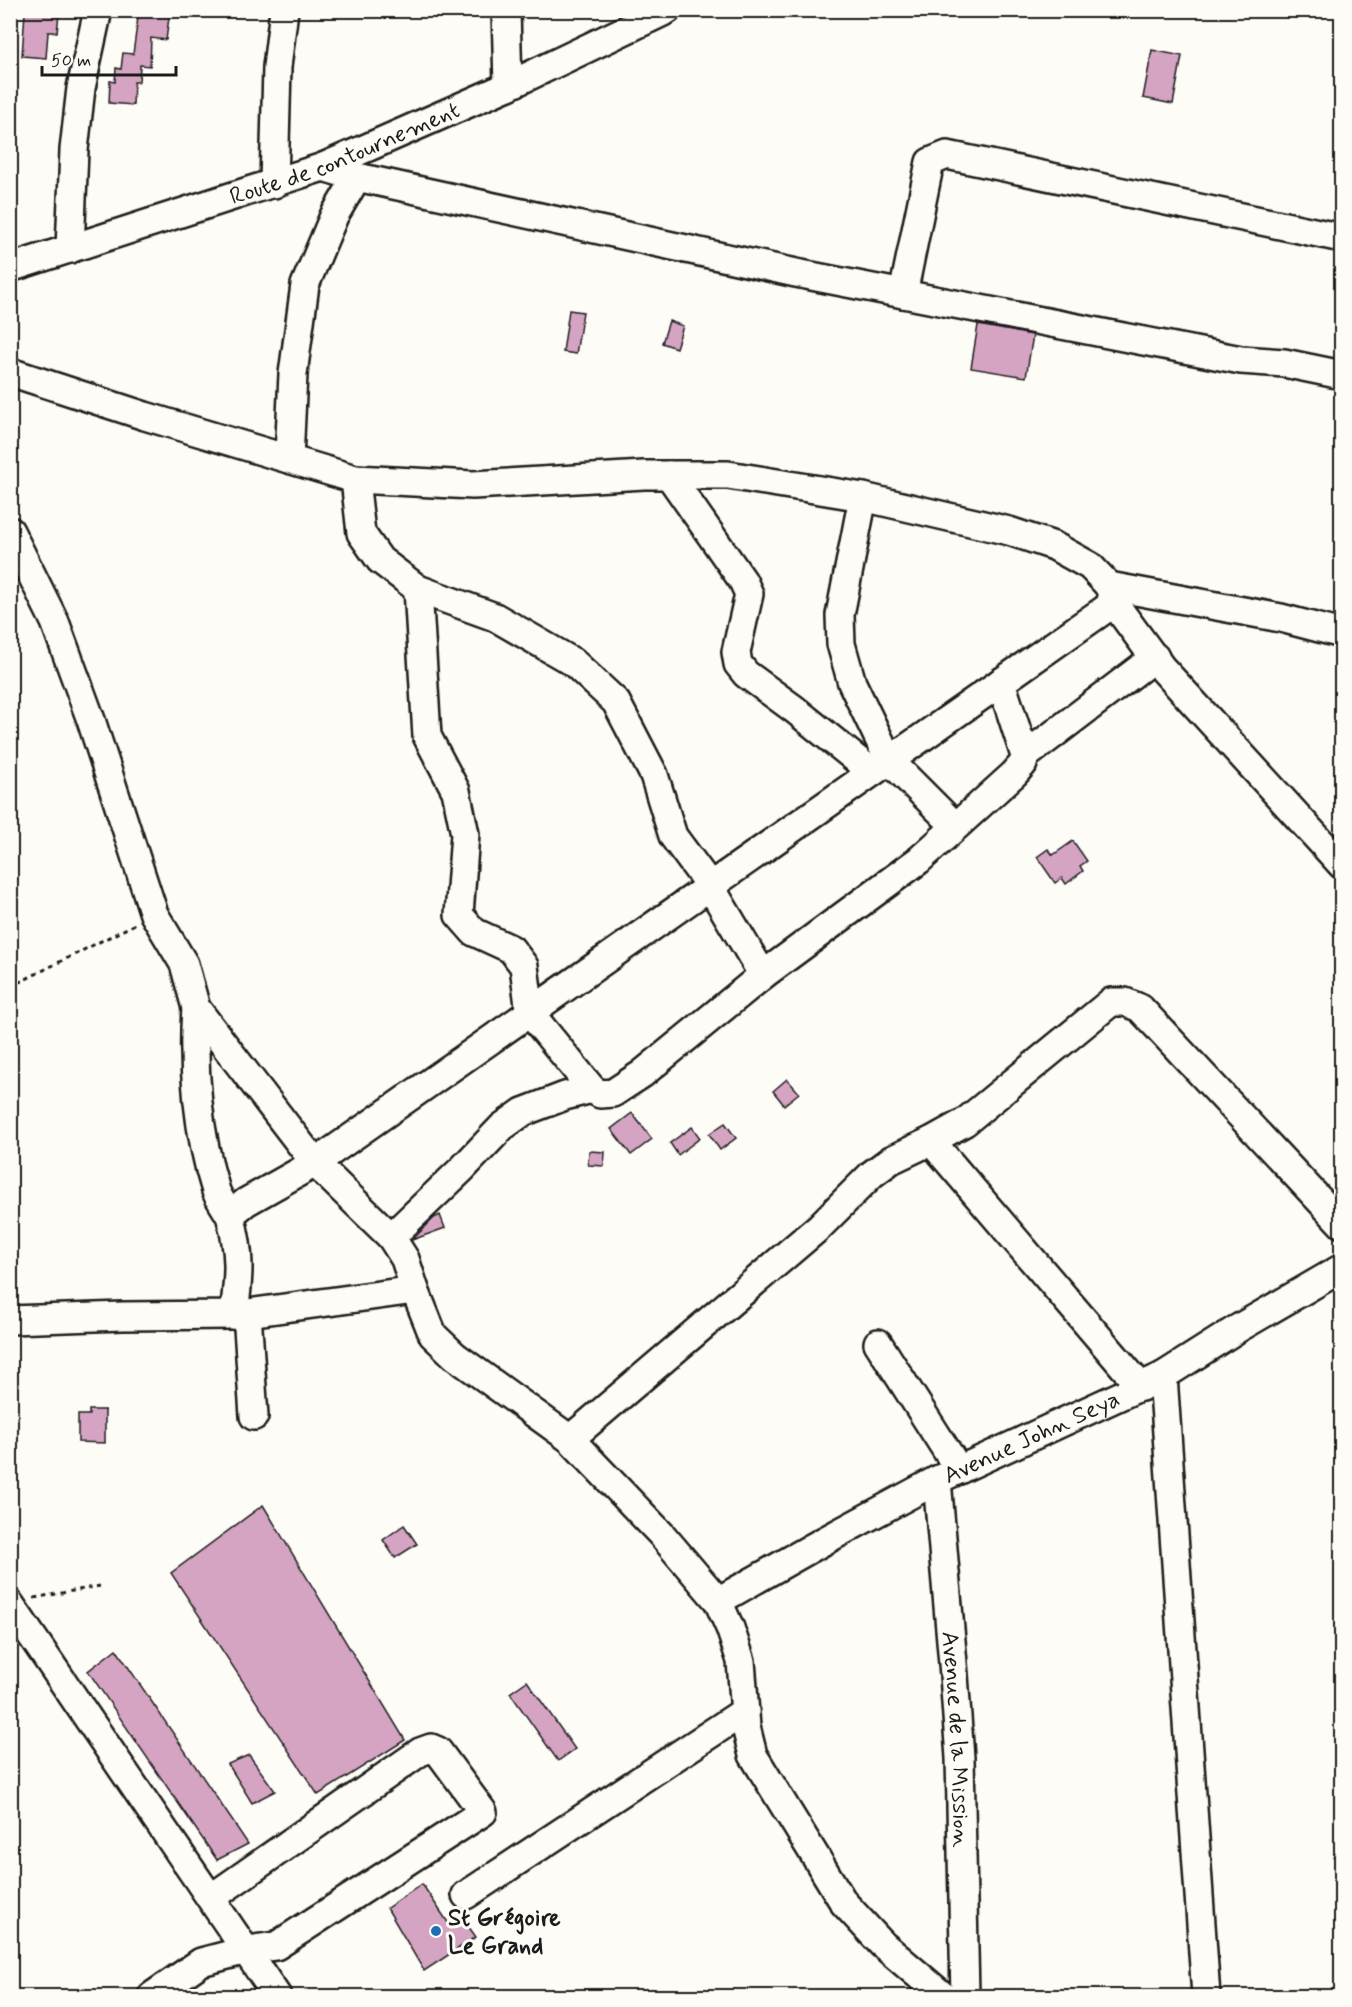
<svg xmlns="http://www.w3.org/2000/svg" width="1352" height="2007" font-family="Mynerve,sans-serif">
<style>
.building{fill:#d5a4c2;stroke:#1c1c1c;stroke-width:1.5}
.lines{fill:none;stroke-linecap:round;stroke-linejoin:round}
.minor-casing{stroke:#1c1c1c;stroke-width:32}
.path{stroke:#1c1c1c;stroke-width:3;stroke-dasharray:4.5 4.5;stroke-linecap:butt}
.minor{stroke:#fdfcf7;stroke-width:27}
.poi-dot{fill:#1f6fb2;stroke:#fdfcf7;stroke-width:2}
.labels{text-anchor:middle;stroke-width:6;stroke-linejoin:round;paint-order:stroke}
.street-label{font-size:24px;fill:#1c1c1c;stroke:#fdfcf7}
.poi-label{font-size:24px;font-weight:bold;fill:#1c1c1c;stroke:#fdfcf7;text-anchor:start}
</style>
<rect width="100%" height="100%" fill="#fdfcf7"/>
<filter id="ink" filterUnits="userSpaceOnUse"><feTurbulence type="fractalNoise" baseFrequency=".0167" numOctaves="2"/><feDisplacementMap in="SourceGraphic" scale="12" xChannelSelector="R" yChannelSelector="G"/><feConvolveMatrix kernelMatrix="1 2 1 2 8 2 1 2 1" color-interpolation-filters="sRGB"/></filter>
<g filter="url(#ink)">
<g class="building">
<path d="M139,10H170L166,40L151,38L150,66L140,65L139,82H134L133,105L109,103L110,81L115,82L116,68L121,69L123,53L133,54Z"/>
<path d="M25,12L59,14L57,32H48L46,58L22,56Z"/>
<path d="M1152,50L1182,56L1173,104L1143,98Z"/>
<path d="M569,310L583,312L576,354L563,352Z"/>
<path d="M669,321L683,326L676,348L662,343Z"/>
<path d="M978,325L1033,335L1026,377L971,368Z"/>
<path d="M1073,841L1087,861L1080,866L1083,871L1066,884L1062,878L1055,883L1037,857L1048,849L1053,855Z"/>
<path d="M787,1079L799,1093L784,1105L773,1091Z"/>
<path d="M632,1113L652,1139L631,1155L611,1129Z"/>
<path d="M725,1123L736,1138L720,1150L709,1134Z"/>
<path d="M692,1127L700,1138L678,1155L670,1143Z"/>
<path d="M589,1151L605,1152L604,1166L588,1165Z"/>
<path d="M440,1215L445,1228L412,1240L434,1218Z"/>
<path d="M89,1410H105V1443L78,1442V1415H89Z"/>
<path d="M263,1505L405,1740L318,1795L171,1573Z"/>
<path d="M404,1525L417,1544L395,1558L383,1540Z"/>
<path d="M116,1649L248,1844L217,1860L88,1671Z"/>
<path d="M527,1681L575,1749L558,1761L510,1693Z"/>
<path d="M249,1755L275,1791L252,1803L228,1764Z"/>
<path d="M422,1884L449,1924L461,1916L476,1937L424,1971L387,1908Z"/>
</g>
<g class="lines">
<g class="minor-casing">
<g id="minor">
<path d="M506,10L508,86"/>
<path d="M323,167L357,177L796,273L1241,360L1284,363L1342,375"/>
<path d="M274,184L277,67L284,10"/>
<path d="M70,249L74,150L81,88L98,10"/>
<path id="s1" d="M10,268L323,167L508,86L667,10"/>
<path d="M903,294L930,162L947,155L1342,238"/>
<path d="M10,372L145,416L355,479L473,485L644,475H728L863,497L1009,531L1054,546L1090,566L1109,586L1281,618L1342,634"/>
<path d="M289,459L293,374L305,285L334,216L357,177"/>
<path d="M669,475L743,581L749,594L736,652L738,664L746,674L794,709L872,772"/>
<path d="M355,479L361,533L380,560L418,589L495,617L573,662L616,702L654,775L673,836L710,886L763,975"/>
<path d="M863,497L840,615L841,644L852,683L889,760L955,826"/>
<path d="M10,531L55,622L91,720L154,914L184,964L196,1008L315,1163L391,1237L405,1259L415,1290L433,1335L455,1356L570,1439L662,1535L718,1601L730,1628L741,1661L746,1727L753,1755L844,1903L882,1944L943,1996"/>
<path d="M1109,586L1114,603L1161,667L1342,865"/>
<path d="M418,589L427,736L456,791L465,834L459,915L474,932L511,949L524,966L530,1013L592,1089L600,1094L613,1093L642,1074L763,975L919,860L1014,774L1023,764L1025,756L1001,682"/>
<path d="M1025,756L1155,657"/>
<path d="M196,1008C192,1067 198,1134 216,1191C219,1199 225,1207 230,1215"/>
<path d="M931,1141L1141,1387"/>
<path d="M391,1237L462,1169L502,1127L523,1112L565,1096L592,1089"/>
<path d="M247,1313L254,1416"/>
<path d="M234,1315C239,1275 241,1254 230,1215L246,1202L315,1163L1114,603"/>
<path d="M10,1320L123,1316L234,1315L415,1290"/>
<path d="M878,1343L959,1470"/>
<path d="M1163,1376L1206,1996"/>
<path d="M570,1439L819,1227L872,1174L891,1160L931,1141L965,1122L1111,1002H1125L1140,1008L1342,1224"/>
<path id="s2" d="M937,1480L954,1675L960,1758L965,1996"/>
<path id="s3" d="M718,1601L822,1542L937,1480L1163,1376L1237,1329L1342,1268"/>
<path d="M10,1604L277,1996"/>
<path d="M466,1895L745,1711"/>
<path d="M152,1996L201,1962L247,1950L276,1946L483,1812L438,1751L431,1748L420,1752L211,1898"/>
</g>
</g>
<g class="path">
<path d="M10,987L135,924"/>
<path d="M34,1598L100,1586"/>
</g>
<use href="#minor" class="minor"/>
</g>
</g>
<circle class="poi-dot" cx="436" cy="1931" r="6"/>
<g class="labels">
<g class="street-label">
<text dy="8" stroke="none"><textPath href="#s1" startOffset="354">Route de contournement</textPath></text>
<text dy="8" stroke="none"><textPath href="#s3" startOffset="354">Avenue John Seya</textPath></text>
<text dy="8" stroke="none"><textPath href="#s2" startOffset="260">Avenue de la Mission</textPath></text>
</g>
<g class="poi-label">
<text x="448" y="1925">St Grégoire<tspan x="448" dy="28">Le Grand</tspan></text>
</g>
</g>
<rect width="1352" height="2007" fill="none" stroke="#fdfcf7" stroke-width="36"/>
<rect x="18" y="18" width="1316" height="1971" fill="none" stroke="#1c1c1c" stroke-width="2" filter="url(#ink)"/>
<path d="M42 66v9h134v-9" fill="none" stroke="#1c1c1c" stroke-width="3"/>
<text x="51" y="66" font-size="18" fill="#1c1c1c" stroke="#fdfcf7" stroke-width="4.5" paint-order="stroke">50 m</text>
</svg>
